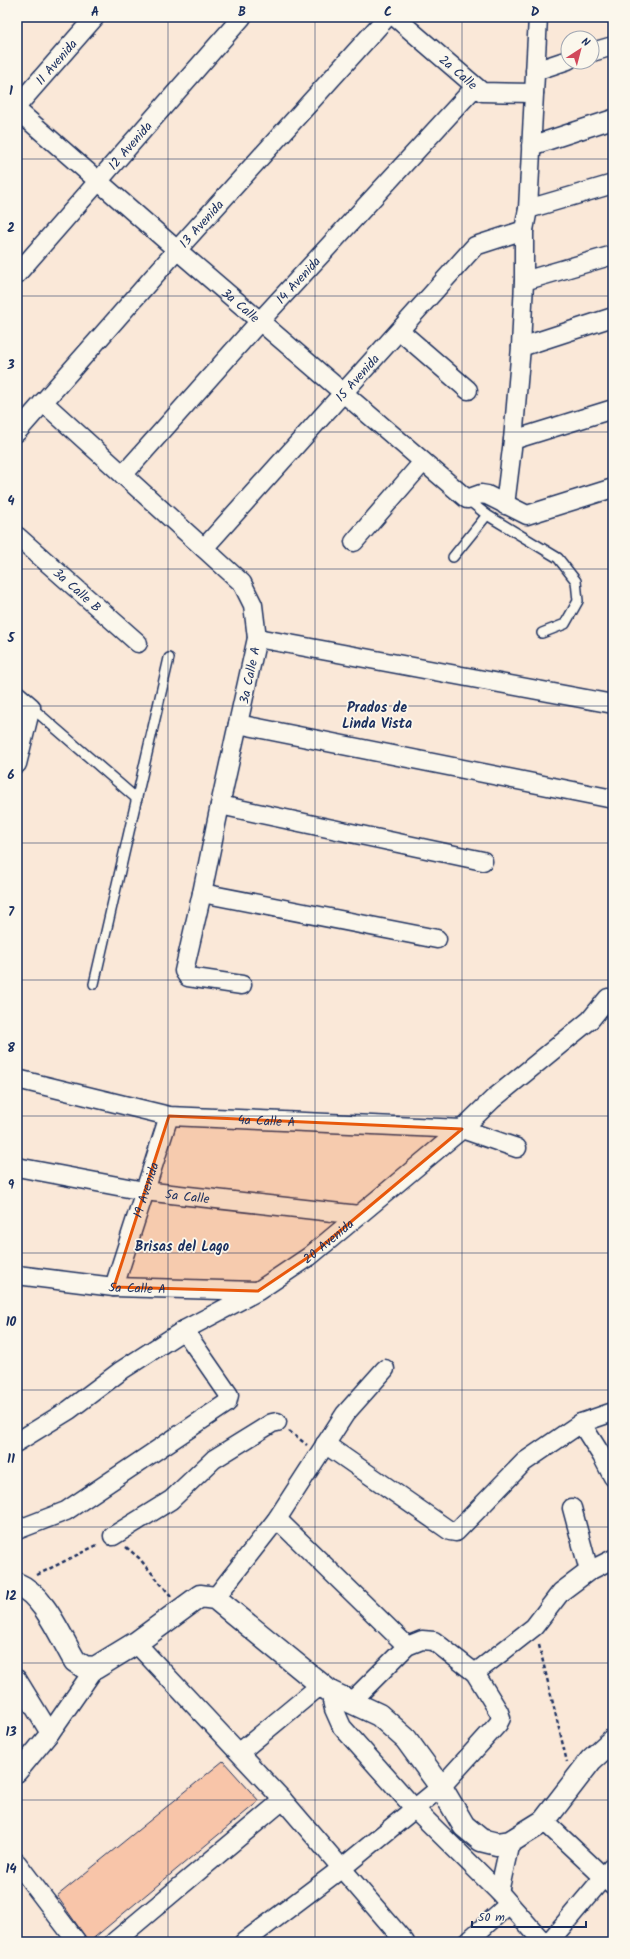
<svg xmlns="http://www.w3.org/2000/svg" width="630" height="1959" font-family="Kalam,sans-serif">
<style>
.building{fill:#f8c5a9;stroke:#1b2f5e}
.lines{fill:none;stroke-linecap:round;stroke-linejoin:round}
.service-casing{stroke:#1b2f5e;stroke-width:12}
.minor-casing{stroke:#1b2f5e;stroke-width:21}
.tertiary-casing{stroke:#1b2f5e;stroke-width:25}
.path{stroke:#1b2f5e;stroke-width:2.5;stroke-dasharray:4 3;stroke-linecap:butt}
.service{stroke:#fbf7ec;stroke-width:9}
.minor{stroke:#fbf7ec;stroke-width:18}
.tertiary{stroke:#fbf7ec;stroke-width:22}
.marked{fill:#e8590c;fill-opacity:0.2;stroke:#e8590c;stroke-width:3;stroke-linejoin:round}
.grid{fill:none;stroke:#1b2f5e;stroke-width:1;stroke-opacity:0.55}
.labels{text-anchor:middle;stroke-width:3.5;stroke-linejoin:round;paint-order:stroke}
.street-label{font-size:13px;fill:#1b2f5e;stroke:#fbf7ec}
.neighbourhood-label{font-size:14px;font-weight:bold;fill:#1b2f5e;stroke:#fbf7ec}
.neatline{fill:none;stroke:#1b2f5e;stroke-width:1.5}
.grid-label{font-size:13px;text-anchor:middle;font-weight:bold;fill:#1b2f5e}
</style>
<rect width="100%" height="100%" fill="#fae8d8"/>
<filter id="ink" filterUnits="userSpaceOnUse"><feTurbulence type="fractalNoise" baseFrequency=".025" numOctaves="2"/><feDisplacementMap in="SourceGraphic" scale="8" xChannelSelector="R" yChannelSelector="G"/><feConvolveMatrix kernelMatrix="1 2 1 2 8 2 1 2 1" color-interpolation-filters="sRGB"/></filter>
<g filter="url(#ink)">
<path class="building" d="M223,1761L259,1801L89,1942L57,1896Z"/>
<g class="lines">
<g class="service-casing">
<g id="service">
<path d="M467,499L487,515L558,558L576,581L578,601L565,624L542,633"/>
<path d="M453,557L487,515"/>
<path d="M31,707L137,799"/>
<path d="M94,984L169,658"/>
</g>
</g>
<g class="minor-casing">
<g id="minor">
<path id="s1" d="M395,17L482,92L534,93"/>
<path d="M592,52L613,46"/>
<path d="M535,71L568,60"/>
<path id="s2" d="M17,106L95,17"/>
<path id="s3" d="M17,110L177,250L467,499L481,494L487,495L527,515L613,488"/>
<path d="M531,146L613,119"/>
<path d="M528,209L613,184"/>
<path id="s4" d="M17,274L242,17"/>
<path d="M524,281L613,255"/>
<path d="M400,331L468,390"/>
<path d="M521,347L613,317"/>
<path d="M43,402L242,583L253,605L257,638L220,805L202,893L184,971L188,977L242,985"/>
<path id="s5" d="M17,432L177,250L387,17"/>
<path d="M513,440L613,409"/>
<path id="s6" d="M123,475L260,321L475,87"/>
<path d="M505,505L513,440L521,347L524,281V230L528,209L538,17"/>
<path id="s7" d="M17,536L138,643"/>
<path d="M354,542L423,462"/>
<path id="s8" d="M204,548L475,246L524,230"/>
<path d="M257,638L613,704"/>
<path d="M17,695L31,707L17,764"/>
<path d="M238,724L613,799"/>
<path d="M220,805L483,861"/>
<path d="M202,893L437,939"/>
<path id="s9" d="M17,1079L169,1116L462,1129L517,1148"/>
<path id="s10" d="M17,1167L144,1191L359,1215"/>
<path id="s11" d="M17,1275L114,1287L257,1291"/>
<path id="s12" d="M114,1287L169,1116"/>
<path d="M581,1423L602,1456L613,1477"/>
<path id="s13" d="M17,1442L69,1410L122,1370L184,1330L258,1291L310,1256L462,1129L493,1099L590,1020L608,998"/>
<path d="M325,1444L450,1531L456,1532L524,1462L581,1423L613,1412"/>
<path d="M572,1508L589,1571"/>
<path d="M277,1519L407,1646"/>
<path d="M17,1530L66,1511L227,1403L229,1395L184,1330"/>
<path d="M113,1536L171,1500L214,1459L272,1423L277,1422"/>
<path d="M215,1598L277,1519L345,1414L385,1369"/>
<path d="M136,1643L283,1800L405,1942"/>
<path d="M475,1673L534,1627L561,1592L589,1571L613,1559"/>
<path d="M17,1679L50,1733"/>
<path d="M330,1692L334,1709L342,1727L415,1809L499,1892L543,1942"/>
<path d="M240,1752L322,1684"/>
<path d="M17,1773L50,1733L95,1668"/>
<path d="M544,1821L613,1886"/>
<path d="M17,1863L77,1942"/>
<path d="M499,1892L510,1842"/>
<path d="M114,1942L283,1800"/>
<path d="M244,1942L342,1868L441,1787L498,1724L501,1718L499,1712L475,1673L434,1641L422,1640L407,1646L351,1702"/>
<path d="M467,1942L509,1904"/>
<path d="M549,1942L613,1866"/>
</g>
</g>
<g class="tertiary-casing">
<path id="tertiary" d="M17,1584C44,1595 60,1636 75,1661L84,1667L95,1668L136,1643L200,1596L215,1598L330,1692L379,1715L406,1739L441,1787L464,1826L481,1840L497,1844L510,1842L544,1821L591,1760L613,1740"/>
</g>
<g class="path">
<path d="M289,1431L307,1445"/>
<path d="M126,1547L139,1558L171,1596"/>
<path d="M37,1575L99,1544"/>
<path d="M539,1645L567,1762"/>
</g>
<use href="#service" class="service"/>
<use href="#minor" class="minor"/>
<use href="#tertiary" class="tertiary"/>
</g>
</g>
<path class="marked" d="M169,1116L462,1129L310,1256L258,1291L114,1287Z"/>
<path class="grid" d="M168,17V1942M315,17V1942M462,17V1942M17,159H613M17,296H613M17,432H613M17,569H613M17,706H613M17,843H613M17,980H613M17,1116H613M17,1253H613M17,1390H613M17,1527H613M17,1663H613M17,1800H613"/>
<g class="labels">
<g class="street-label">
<text dy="5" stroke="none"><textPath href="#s2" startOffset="59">11 Avenida</textPath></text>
<text dy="5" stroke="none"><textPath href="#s1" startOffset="84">2a Calle</textPath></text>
<text dy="5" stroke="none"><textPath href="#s4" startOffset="171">12 Avenida</textPath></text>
<text dy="5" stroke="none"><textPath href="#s5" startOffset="278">13 Avenida</textPath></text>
<text dy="5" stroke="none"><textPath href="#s6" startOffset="262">14 Avenida</textPath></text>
<text dy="5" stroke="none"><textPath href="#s3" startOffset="297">3a Calle</textPath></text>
<text dy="5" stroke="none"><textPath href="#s8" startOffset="229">15 Avenida</textPath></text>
<text dy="5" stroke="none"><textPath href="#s7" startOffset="81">3a Calle B</textPath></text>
<text transform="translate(249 675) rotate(-78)" y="5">3a Calle A</text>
<text dy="5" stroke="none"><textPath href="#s9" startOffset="254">4a Calle A</textPath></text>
<text dy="5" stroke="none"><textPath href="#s12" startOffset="102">19 Avenida</textPath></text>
<text dy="5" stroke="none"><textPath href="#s10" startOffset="173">5a Calle</textPath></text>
<text dy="5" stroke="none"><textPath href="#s13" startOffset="371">20 Avenida</textPath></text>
<text dy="5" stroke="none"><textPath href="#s11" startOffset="121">5a Calle A</textPath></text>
</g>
<g class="neighbourhood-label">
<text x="377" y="712">Prados de<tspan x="377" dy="16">Linda Vista</tspan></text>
<text x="182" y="1251">Brisas del Lago</text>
</g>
</g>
<rect width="630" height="1959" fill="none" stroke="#fbf7ec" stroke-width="44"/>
<g transform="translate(580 50) rotate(36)"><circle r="19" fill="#fbf7ec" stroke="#a1a7b3"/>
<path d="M0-3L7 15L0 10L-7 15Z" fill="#d1495b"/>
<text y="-6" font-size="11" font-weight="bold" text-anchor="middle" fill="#1b2f5e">N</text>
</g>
<path d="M472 1921v6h114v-6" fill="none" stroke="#1b2f5e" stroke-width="2"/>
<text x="478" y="1921" font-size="12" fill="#1b2f5e" stroke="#fbf7ec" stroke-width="3" paint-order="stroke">50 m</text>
<rect x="22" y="22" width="586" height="1915" class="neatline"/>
<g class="grid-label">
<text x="95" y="16">A</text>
<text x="242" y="16">B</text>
<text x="388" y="16">C</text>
<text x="535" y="16">D</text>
<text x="11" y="95">1</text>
<text x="11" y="232">2</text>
<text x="11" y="369">3</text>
<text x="11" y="505">4</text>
<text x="11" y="642">5</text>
<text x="11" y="779">6</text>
<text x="11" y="916">7</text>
<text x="11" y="1052">8</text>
<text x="11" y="1189">9</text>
<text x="11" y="1326">10</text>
<text x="11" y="1463">11</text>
<text x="11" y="1600">12</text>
<text x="11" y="1736">13</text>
<text x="11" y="1873">14</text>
</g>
</svg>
